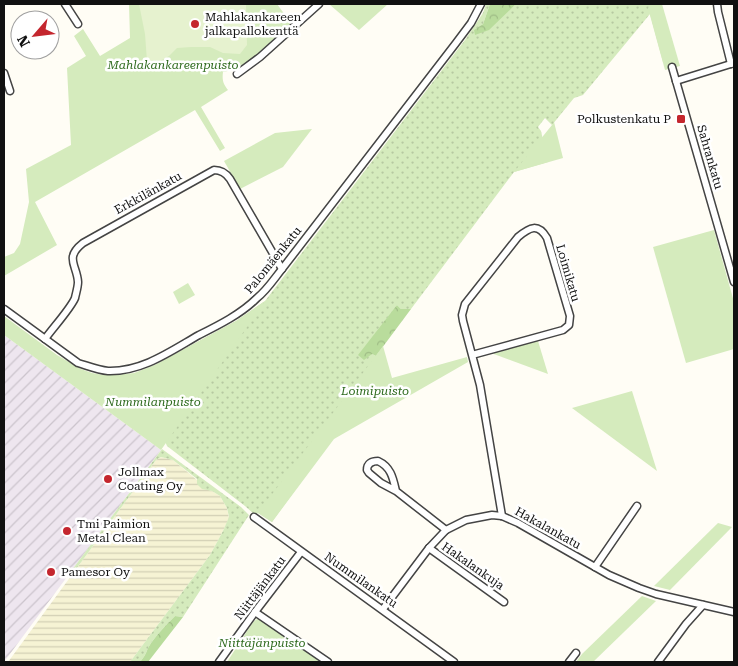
<svg xmlns="http://www.w3.org/2000/svg" width="738" height="666" font-family="'Roboto Serif',serif">
<style>
.industrial{fill:url(#industrial-furrows)}
.farmland{fill:url(#farmland-rules)}
.grass{fill:url(#grass-dots)}
.forest{fill:url(#forest-crowns)}
.park{fill:#d5ebbd}
.pitch{fill:#e6f2cf}
.lines{fill:none;stroke-linecap:round;stroke-linejoin:round}
.street-casing{stroke:#444;stroke-width:9}
.street{stroke:#fff;stroke-width:6}
.poi-dot{fill:#c4262e;stroke:#fff;stroke-width:2}
.labels{text-anchor:middle;stroke-width:5;stroke-linejoin:round;paint-order:stroke}
.poi-label{font-size:12px;fill:#111;stroke:#fff;text-anchor:start}
.park-label{font-size:12px;font-style:italic;fill:#2f6b1f;stroke:#fff}
.street-label{font-size:12px;fill:#111;stroke:#fff}
</style>
<defs>
<pattern id="industrial-furrows" width="10" height="10" patternUnits="userSpaceOnUse" patternTransform="scale(1.25)"><rect width="10" height="10" fill="#eee6ef"/><path d="M-1 1l2-2M0 10L10 0M9 11l2-2" fill="none" stroke="#cbc4cc"/></pattern>
<pattern id="farmland-rules" width="6" height="5" patternUnits="userSpaceOnUse" patternTransform="scale(1.25)"><rect width="6" height="5" fill="#f6f3d4"/><path d="M0 2.5h6" fill="none" stroke="#d2cfb5"/></pattern>
<pattern id="grass-dots" width="8" height="8" patternUnits="userSpaceOnUse" patternTransform="scale(1.25)"><rect width="8" height="8" fill="#d5ebbd"/><path d="M2 2h.1M6 6h.1" fill="none" stroke="#b6c8a1" stroke-width="1.8" stroke-linecap="round"/></pattern>
<pattern id="forest-crowns" width="20" height="18" patternUnits="userSpaceOnUse" patternTransform="scale(1.25)"><rect width="20" height="18" fill="#b9dc9c"/><path d="M2 6a3 3 0 1 1 6 0M12 15a3 3 0 1 1 6 0" fill="none" stroke="#9ebc85"/></pattern>
</defs>
<rect width="100%" height="100%" fill="#fffdf5"/>
<path class="industrial" d="M4,335L161,450L4,662Z"/>
<path class="farmland" d="M161,457L173,460L197,480L202,488L212,491L220,496L227,508L229,518L223,531L210,555L130,662H8L156,460Z"/>
<g class="grass">
<path d="M486,4H490L483,24L475,30L509,10L516,4H651L666,58L663,62L650,14L583,95L574,98L552,125L545,118L538,127L541,131L548,162L514,172L411,309H401L397,305L372,354L376,356L383,346L342,425L272,522L258,513L255,515L245,506L167,446L164,439L139,372L155,365L236,321L265,301L465,40L483,13Z"/>
<path d="M162,449L241,507L249,515L183,617L175,616C166,625 155,636 148,648C146,654 144,657 140,662H130L210,555L223,531L229,517L227,508L220,496L212,491L202,489L197,484V479L173,460L161,457L156,460L71,576L69,574Z"/>
</g>
<g class="forest">
<path d="M490,4H516L489,30L475,35L474,30L483,24Z"/>
<path d="M397,305L401,309H411L376,356L372,354L364,360L358,355Z"/>
<path d="M175,616L183,617L148,662H140C144,657 146,654 148,648C155,636 166,625 175,616Z"/>
</g>
<g class="park">
<path d="M129,4H277L291,23C271,43 251,66 223,72C222,80 223,84 228,90L201,107L225,148L220,151L195,110L35,202L57,245L4,276V257L14,253L20,244L29,202L26,169L71,145L67,68L86,56L74,36L83,29L100,56L130,38Z"/>
<path d="M329,4H388L359,30Z"/>
<path d="M652,4H662L680,66L665,70L648,8Z"/>
<path d="M554,122L563,158L514,172L552,125Z"/>
<path d="M312,129L283,167L240,189L224,161L275,133Z"/>
<path d="M714,230L734,302V349L686,363L653,247Z"/>
<path d="M188,283L195,295L179,304L173,292Z"/>
<path d="M265,301L161,450L4,335V316L57,355L81,369L92,373L104,375L125,374L134,373L155,365L236,321Z"/>
<path d="M538,341L548,374L491,353Z"/>
<path d="M383,346L392,378L467,357L468,362L334,439L272,522L258,513Z"/>
<path d="M632,391L657,471L572,408Z"/>
<path d="M718,523L732,527L670,590L654,586Z"/>
<path d="M642,596L656,601L593,662H576L582,654Z"/>
<path d="M257,619L261,620L266,623L322,662H227L253,622Z"/>
</g>
<path class="pitch" d="M139,4H246L247,45L240,54L223,53L210,47H191L177,48L169,56L162,60L147,61L145,34Z"/>
<g class="lines">
<g class="street-casing">
<g id="street">
<path d="M65,4L78,24"/>
<path d="M717,4L718,12L731,64"/>
<path d="M672,67L734,282"/>
<path d="M4,73L10,91"/>
<path d="M237,74L260,57L319,4"/>
<path d="M676,81L734,63"/>
<path d="M4,309L78,363C88,366 98,370 108,371C142,372 171,351 199,335C219,325 241,314 257,298C267,290 274,279 282,269L456,43L471,23L481,4"/>
<path d="M45,339C52,329 71,308 75,298C76,293 78,287 78,282C77,265 64,258 83,243L214,170C221,170 226,173 230,179L282,269"/>
<path d="M472,355L563,330L569,325L570,316L547,238C538,223 530,227 518,237L465,304L462,315L463,321L480,385L502,516"/>
<path d="M396,491C393,478 391,467 378,461C372,461 367,463 367,470L369,473L381,483L396,491L446,530"/>
<path d="M254,517L454,662"/>
<path d="M429,548L504,602"/>
<path d="M595,567L637,506"/>
<path d="M383,609L429,548L446,530L466,520L492,515L502,516L518,523L609,575L639,588L656,594L734,612"/>
<path d="M255,612L328,662"/>
<path d="M219,662L255,612L301,552"/>
<path d="M569,662L576,653"/>
<path d="M658,662L686,624L703,605"/>
</g>
</g>
<use href="#street" class="street"/>
</g>
<g class="poi-dot">
<circle cx="195" cy="24" r="5"/>
<rect x="676" y="114" width="10" height="10" rx="2.5"/>
<circle cx="108" cy="479" r="5"/>
<circle cx="67" cy="531" r="5"/>
<circle cx="51" cy="572" r="5"/>
</g>
<g class="labels">
<g class="poi-label">
<text x="205" y="21">Mahlakankareen<tspan x="205" dy="14">jalkapallokenttä</tspan></text>
<text x="671" y="123" text-anchor="end">Polkustenkatu P</text>
<text x="118" y="476">Jollmax<tspan x="118" dy="14">Coating Oy</tspan></text>
<text x="77" y="528">Tmi Paimion<tspan x="77" dy="14">Metal Clean</tspan></text>
<text x="61" y="576">Pamesor Oy</text>
</g>
<g class="park-label">
<text x="173" y="69">Mahlakankareenpuisto</text>
<text x="375" y="395">Loimipuisto</text>
<text x="153" y="406">Nummilanpuisto</text>
<text x="262" y="647">Niittäjänpuisto</text>
</g>
<g class="street-label">
<text transform="translate(710 157) rotate(74)" y="4">Sahrankatu</text>
<text transform="translate(148 193) rotate(-29)" y="4">Erkkilänkatu</text>
<text transform="translate(273 260) rotate(-51)" y="4">Palomäenkatu</text>
<text transform="translate(568 273) rotate(74)" y="4">Loimikatu</text>
<text transform="translate(548 528) rotate(29)" y="4">Hakalankatu</text>
<text transform="translate(473 566) rotate(35)" y="4">Hakalankuja</text>
<text transform="translate(361 580) rotate(35)" y="4">Nummilankatu</text>
<text transform="translate(260 588) rotate(-53)" y="4">Niittäjänkatu</text>
</g>
</g>
<rect width="738" height="666" fill="none" stroke="#111111" stroke-width="10"/>
<g transform="translate(35 35) rotate(242)"><circle r="24" fill="#ffffff" stroke="#a0a0a0"/>
<path d="M0-4L9 19L0 12L-9 19Z" fill="#c4262e"/>
<text y="-8" font-size="14" font-weight="bold" text-anchor="middle" fill="#111111">N</text>
</g>
</svg>
